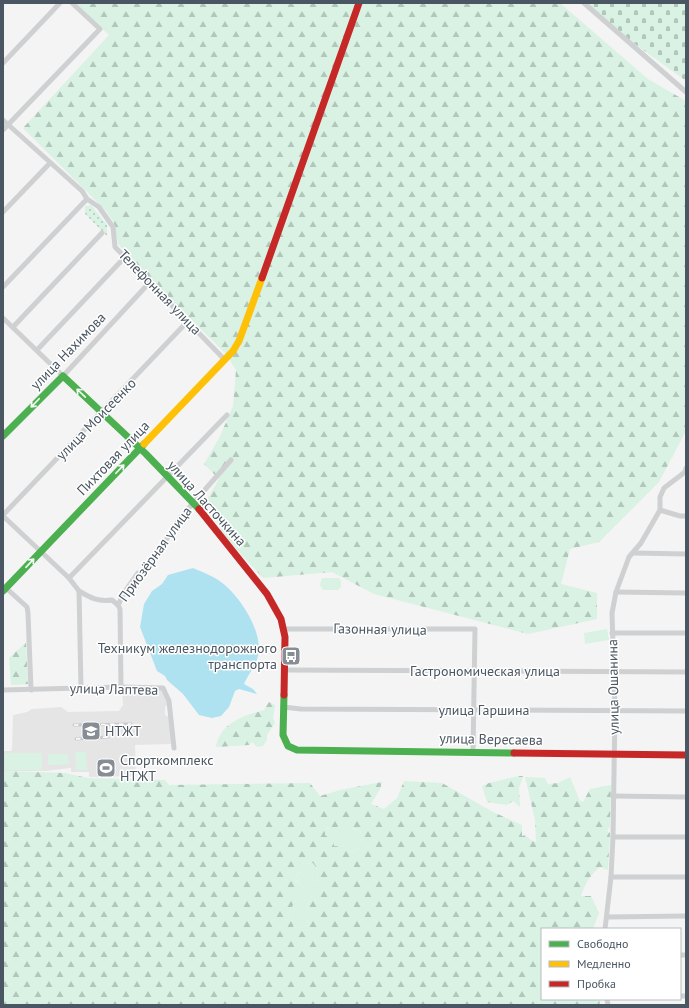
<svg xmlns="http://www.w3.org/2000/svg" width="689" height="1008" font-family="'PT Sans',sans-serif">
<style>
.education{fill:#e6e5e6}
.grass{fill:#d9f2e3}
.forest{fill:url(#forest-firs);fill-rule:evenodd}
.cemetery{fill:url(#cemetery-stones)}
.park{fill:url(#park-dots)}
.water{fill:#aee2f0}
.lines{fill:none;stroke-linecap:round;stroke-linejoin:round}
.street{stroke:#ced0d2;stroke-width:5}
.fast{stroke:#4caf50;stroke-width:7}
.slow{stroke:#ffc107;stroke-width:7}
.jam{stroke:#c62828;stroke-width:7}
.rail-casing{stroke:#c9cacc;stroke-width:3}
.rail{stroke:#fff;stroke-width:1.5;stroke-dasharray:4.5;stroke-linecap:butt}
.oneway{stroke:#f6fbf6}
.labels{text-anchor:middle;stroke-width:3;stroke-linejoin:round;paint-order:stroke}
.street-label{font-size:14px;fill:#4a5661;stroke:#fff}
.poi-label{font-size:14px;fill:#4a5661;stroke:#fff;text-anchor:start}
</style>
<defs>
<pattern id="forest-firs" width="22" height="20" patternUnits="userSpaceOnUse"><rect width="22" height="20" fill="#d9f2e3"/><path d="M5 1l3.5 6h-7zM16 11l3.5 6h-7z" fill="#b2c7bb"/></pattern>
<pattern id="cemetery-stones" width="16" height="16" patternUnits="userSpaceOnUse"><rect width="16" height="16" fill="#d9f2e3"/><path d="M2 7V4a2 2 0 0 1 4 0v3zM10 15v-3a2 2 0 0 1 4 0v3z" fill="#b2c7bb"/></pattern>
<pattern id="park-dots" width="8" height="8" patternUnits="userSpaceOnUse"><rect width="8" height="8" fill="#d9f2e3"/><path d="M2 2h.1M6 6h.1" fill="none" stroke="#b2c7bb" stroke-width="1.8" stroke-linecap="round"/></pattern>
</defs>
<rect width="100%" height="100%" fill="#f4f4f4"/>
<path class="education" d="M164,686L167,690L168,704L165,707V715L169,717L172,742L170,744L135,745L136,776L89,777V772H71V768L45,771H4V751H11L12,748L13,715L27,712L32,709L61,707L68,712L119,711L123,705L122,688Z"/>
<g class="grass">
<path d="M322,578H339L341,581V587L338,590H323L320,585Z"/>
<path d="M607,629L609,640L585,644L584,633Z"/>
<path d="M75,752H86L87,770H76Z"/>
<rect x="5" y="753" width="37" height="17"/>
<path d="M48,754H68L69,764L48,765Z"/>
<path d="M346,822L352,829L360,830C364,842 362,851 348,852L347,847L334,846L325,835V830Z"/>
<path d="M313,863L318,870L317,880L318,883C311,895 303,911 309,925L294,928L289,913L299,893V882L294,879L300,872L299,864Z"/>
</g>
<g class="forest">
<path d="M75,3H560L648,79L686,101V431L659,482L599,542L570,549L561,584L597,593V619L528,634L374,594L332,572L263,578L222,534L208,498L219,479L204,464L220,436L233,406L236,370L225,353L154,283L118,244L114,223L107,212L23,128L109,35Z"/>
<path d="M26,642L28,684L11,685L9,658Z"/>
<path d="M269,702L275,705L273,718L275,723L267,735V740L263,746L257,747L252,742L249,745L216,747C220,723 243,716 264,710Z"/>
<path d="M3,769L4,771L65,773L88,778L165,780L169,785L310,783L320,796L340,790L382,782L380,789L371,804L384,809L397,798L404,781L442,783L493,812L522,825V836L525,835L531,840L536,842L535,820L525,777L545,778L548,784L558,783L570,777L580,801L583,802L590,789L611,785L610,826L607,831L610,833L608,870L600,867C590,875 585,884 581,896H591L599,913L593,929H542V999H601L599,1005H3ZM345,823L346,827L360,830C364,842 362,851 349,852L347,847L334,846L333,840L325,835V830L328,828L335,830L339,825ZM313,863L318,870L317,880L318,883C311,895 303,911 309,925L294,928L289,913L299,893L304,888L294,879L302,869L300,864Z"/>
<path d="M519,776H523L519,788L520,807L513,801L507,805L487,802L482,786L489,783Z"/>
</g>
<path class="cemetery" d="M588,3H686V81L628,39Z"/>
<path class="park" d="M91,205L107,225V236L85,214V207Z"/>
<path class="water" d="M193,568C202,572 213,576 221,582C239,595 264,632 258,656C256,665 248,675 244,684L253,689L257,694L239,689L235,691L229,707L221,716L212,718L199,715L183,694L167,680L165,676L157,671L140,627L144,604L152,591L162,584L168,575Z"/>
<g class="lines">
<g class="street">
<path d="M584,3L686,92"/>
<path d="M3,63L60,3"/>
<path d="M3,120L82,191L87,199L99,207L113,227L115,247L225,360"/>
<path d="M3,130L100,29L72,3"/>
<path d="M3,212L50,163"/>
<path d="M3,287L87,199"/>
<path d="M3,318L63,376L150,282"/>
<path d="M13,327L102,233"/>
<path d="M37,350L125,257"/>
<path d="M660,510L680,516H686"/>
<path d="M3,515L187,322"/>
<path d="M3,516L69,578L79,591L81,688"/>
<path d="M634,553L686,554"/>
<path d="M69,578L227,415"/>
<path d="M6,588L27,607L28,613L31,690"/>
<path d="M79,591C91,598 98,602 112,600L118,605"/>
<path d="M616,592L686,593"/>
<path d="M285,629H475L473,752"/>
<path d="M612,633H686"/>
<path d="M284,670L686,672"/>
<path d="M121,687L120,609L118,605L126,590L138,573L145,570L152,562L180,518L231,460"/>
<path d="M3,690L121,687L163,688L169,701L174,748"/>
<path d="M283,707L301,709L686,711"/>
<path d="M613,796L686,797"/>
<path d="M613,837H686"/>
<path d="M611,877H686"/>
<path d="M607,917L686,916"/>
<path d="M605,929L611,877L613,837L615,710L612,613L616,592L629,557L641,543L660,510V497L664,488L685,472L686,468"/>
<path d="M680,955H686"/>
<path d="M680,996H686"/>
<path d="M607,999L608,1005"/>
</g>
<g class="fast">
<path d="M3,436L63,376L146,454L199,509"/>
<path d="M3,591L144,444"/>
<path d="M284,695L283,735L288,746L297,750L514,753"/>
</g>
<path class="slow" d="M144,444L233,351L239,341L262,278"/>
<g class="jam">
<path d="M262,278L359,3"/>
<path d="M199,509L267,594L281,619L285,637L284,695"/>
<path d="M514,753L686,755"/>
</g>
<g class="rail-casing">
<g id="rail">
<path d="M74,725L131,724"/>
<path d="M76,739L108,737"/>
</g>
</g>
<use href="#rail" class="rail"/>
</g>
<defs><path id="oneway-shaft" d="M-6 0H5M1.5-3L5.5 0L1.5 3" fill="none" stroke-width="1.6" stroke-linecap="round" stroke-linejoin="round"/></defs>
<g class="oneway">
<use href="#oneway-shaft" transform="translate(81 393) rotate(-136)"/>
<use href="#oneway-shaft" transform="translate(35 403) rotate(134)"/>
<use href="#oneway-shaft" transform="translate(120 469) rotate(-46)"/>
<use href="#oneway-shaft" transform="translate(30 563) rotate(-47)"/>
</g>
<defs>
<g id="bus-square" transform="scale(1)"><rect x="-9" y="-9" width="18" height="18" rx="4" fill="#868d94" stroke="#fff"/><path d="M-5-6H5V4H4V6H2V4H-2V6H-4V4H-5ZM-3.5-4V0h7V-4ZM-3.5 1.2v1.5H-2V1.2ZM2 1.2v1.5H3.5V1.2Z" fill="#fff"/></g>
<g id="university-square" transform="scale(1)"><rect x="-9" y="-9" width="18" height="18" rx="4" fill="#868d94" stroke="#fff"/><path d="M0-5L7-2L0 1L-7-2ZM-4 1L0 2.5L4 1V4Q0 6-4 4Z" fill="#fff"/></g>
<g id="stadium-square" transform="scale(1)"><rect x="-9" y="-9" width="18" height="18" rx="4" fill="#868d94" stroke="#fff"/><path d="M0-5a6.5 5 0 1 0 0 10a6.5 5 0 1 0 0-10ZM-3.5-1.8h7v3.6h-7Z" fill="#fff"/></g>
</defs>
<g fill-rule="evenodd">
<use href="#bus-square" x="291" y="656"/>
<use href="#university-square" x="91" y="731"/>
<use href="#stadium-square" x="106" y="768"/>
</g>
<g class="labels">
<g class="street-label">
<text transform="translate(160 292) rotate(46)" y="5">Телефонная улица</text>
<text transform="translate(68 351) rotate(-46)" y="5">улица Нахимова</text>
<text transform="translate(96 419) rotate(-46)" y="5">улица Моисеенко</text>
<text transform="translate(113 458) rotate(-46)" y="5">Пихтовая улица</text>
<text transform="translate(207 503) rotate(48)" y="5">улица Ласточкина</text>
<text transform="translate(155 554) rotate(-54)" y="5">Приозёрная улица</text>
<text transform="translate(380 629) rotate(1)" y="5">Газонная улица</text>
<text x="485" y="676">Гастрономическая улица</text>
<text transform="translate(613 687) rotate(-91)" y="5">улица Ошанина</text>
<text transform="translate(114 689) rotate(1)" y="5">улица Лаптева</text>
<text x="484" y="715">улица Гаршина</text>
<text transform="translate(491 739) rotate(1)" y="5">улица Вересаева</text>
</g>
<g class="poi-label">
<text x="277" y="653" text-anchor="end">Техникум железнодорожного<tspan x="277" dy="16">транспорта</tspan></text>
<text x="105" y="736">НТЖТ</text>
<text x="120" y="765">Спорткомплекс<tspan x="120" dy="16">НТЖТ</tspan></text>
</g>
</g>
<rect width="689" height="1008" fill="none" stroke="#4a5661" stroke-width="8"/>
<rect x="541" y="928" width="140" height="72" fill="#ffffff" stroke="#b7bbc0"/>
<rect x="549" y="941" width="20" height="6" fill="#4caf50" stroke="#b7bbc0"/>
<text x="577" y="948" font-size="12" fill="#4a5661">Свободно</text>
<rect x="549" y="961" width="20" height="6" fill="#ffc107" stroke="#b7bbc0"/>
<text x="577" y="968" font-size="12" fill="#4a5661">Медленно</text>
<rect x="549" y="981" width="20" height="6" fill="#c62828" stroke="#b7bbc0"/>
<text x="577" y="988" font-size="12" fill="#4a5661">Пробка</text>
</svg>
